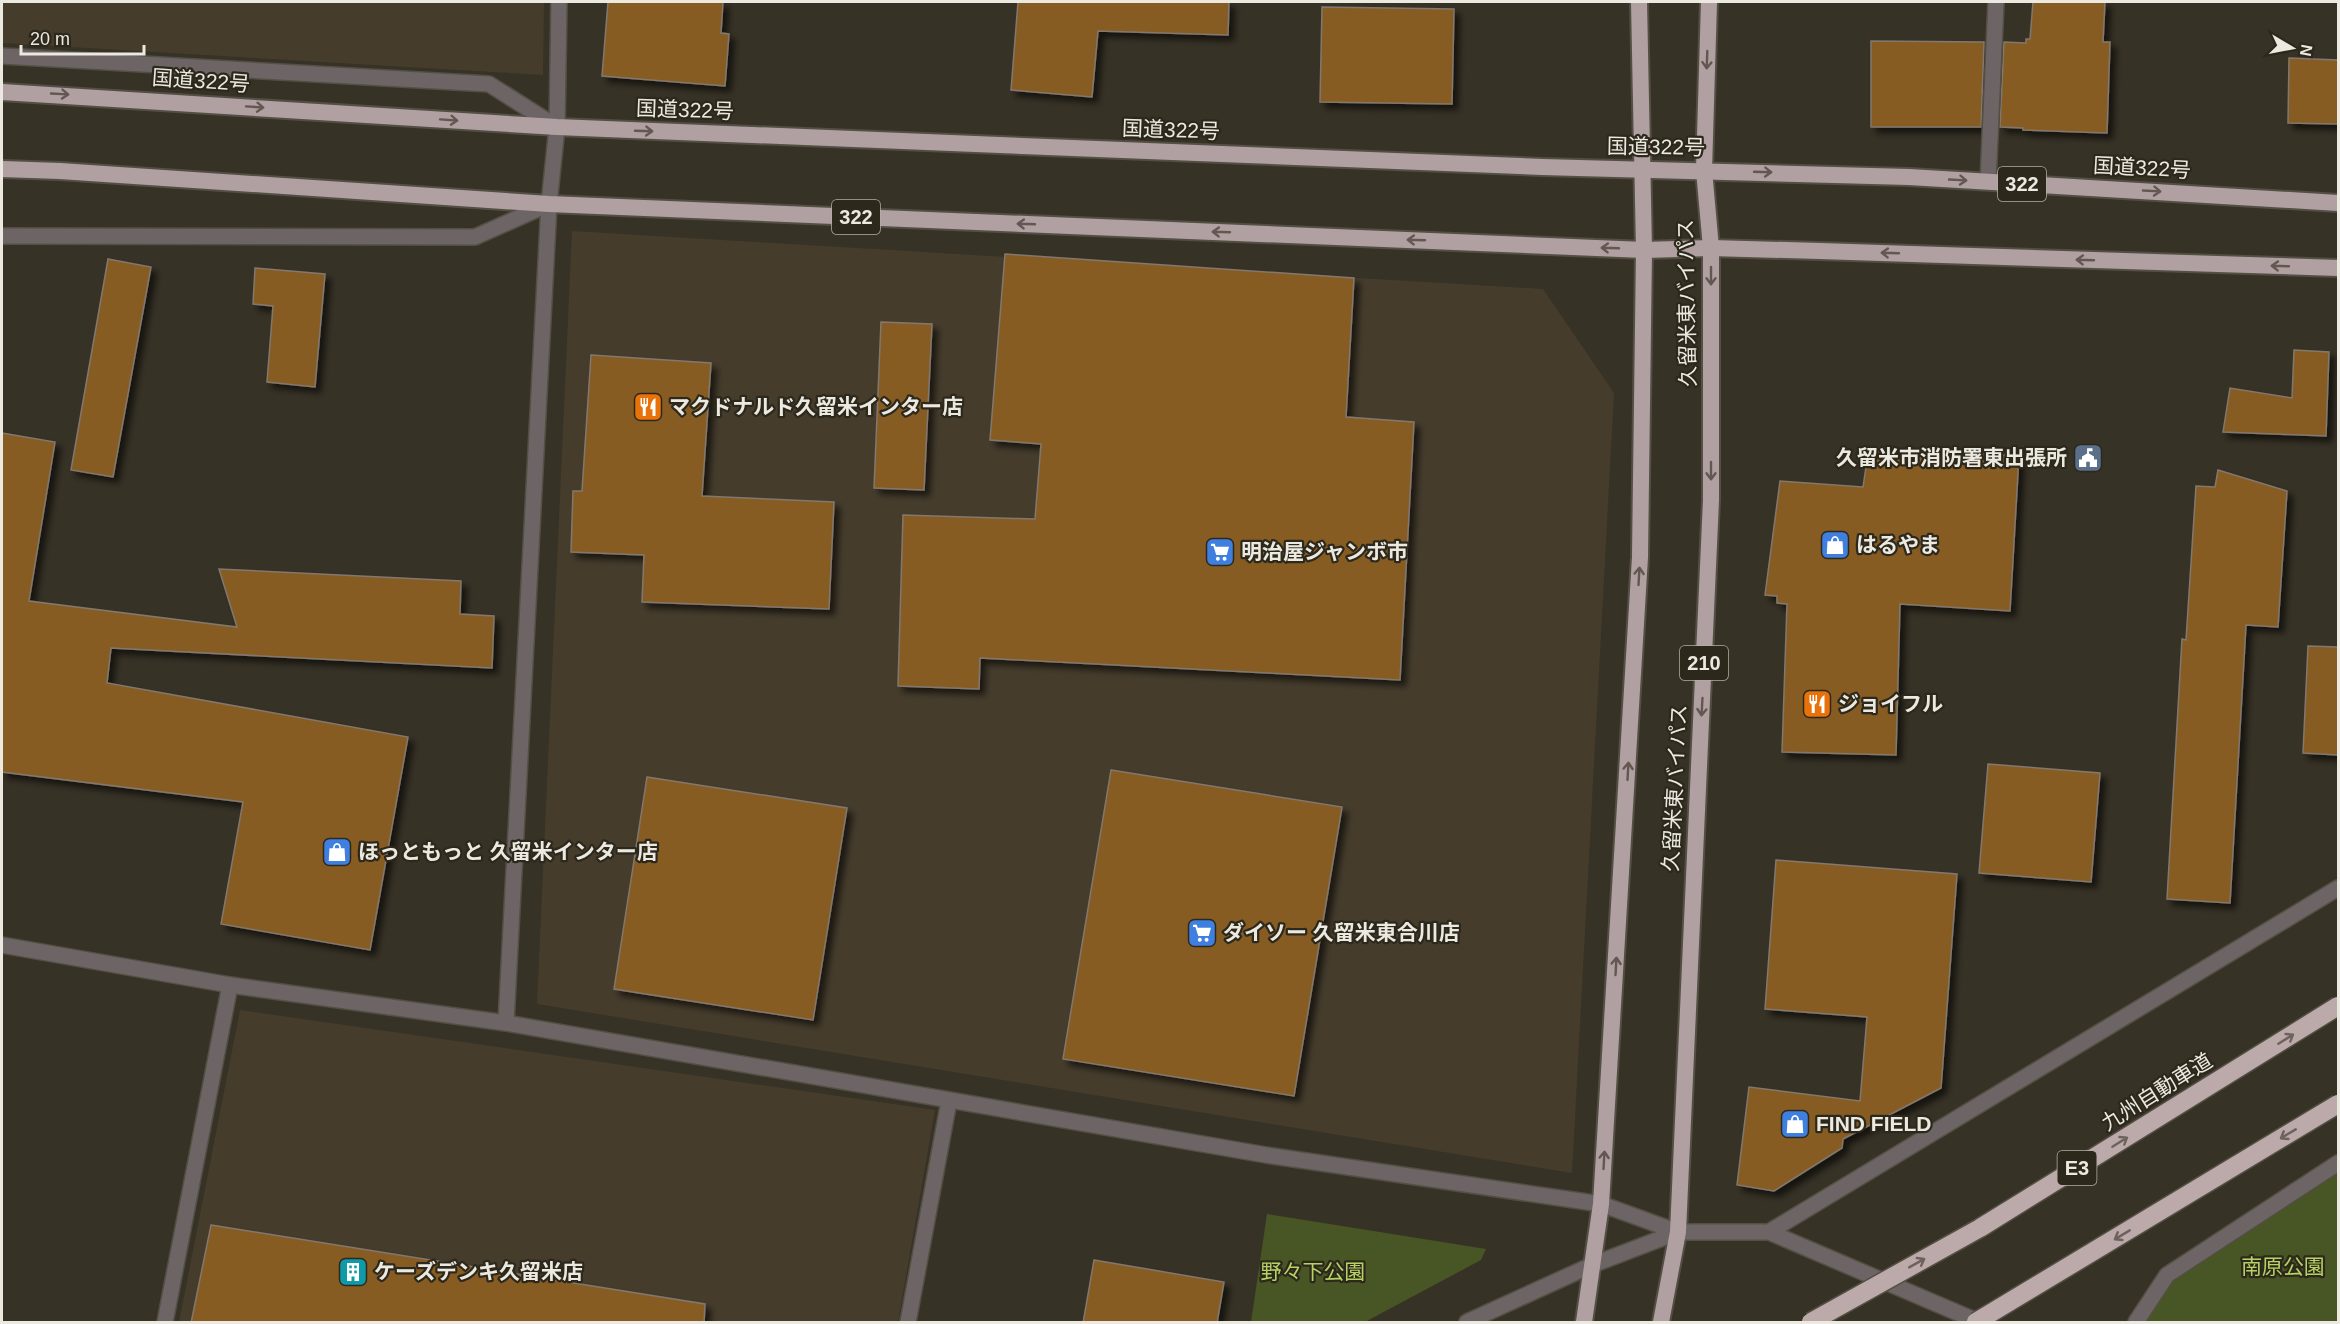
<svg xmlns="http://www.w3.org/2000/svg" width="2340" height="1324" font-family="Arial,'Noto Sans JP',sans-serif">
<style>
.commercial{fill:#453c2c}
.green{fill:#485524}
.building{fill:#875b24;stroke:#83786d;stroke-width:1.5;filter:url(#shadow)}
.lines{fill:none;stroke-linecap:round;stroke-linejoin:round}
.service-casing{stroke:#544f44;stroke-width:18}
.minor-casing{stroke:#544f44;stroke-width:18}
.tertiary-casing{stroke:#544f44;stroke-width:18}
.trunk-casing{stroke:#544f44;stroke-width:20}
.service{stroke:#6d6565;stroke-width:15}
.minor{stroke:#6d6565;stroke-width:15}
.tertiary{stroke:#6d6565;stroke-width:15}
.trunk{stroke:#b1a0a1;stroke-width:16}
.motorway-bridge-casing{stroke:#544f44;stroke-width:21;stroke-linecap:butt}
.motorway-bridge{stroke:#bcaaab;stroke-width:18}
.oneway{stroke:#625851}
.oneway2{stroke:#6d625c}
.labels{text-anchor:middle;stroke-width:4.5;stroke-linejoin:round;paint-order:stroke}
.shield{fill:#2d281c;stroke:#b3afa6;stroke-width:1.5}
.shield-label{font-size:20px;font-weight:bold;fill:#ece9e1}
.street-label{font-size:21px;fill:#ece9e1;stroke:#2d281c}
.poi-label{font-size:21px;font-weight:bold;fill:#ece9e1;stroke:#2d281c;text-anchor:start}
.park-label{font-size:21px;fill:#b5d262;stroke:#2d281c}
</style>
<defs>
<filter id="shadow"><feDropShadow dx="5.5" dy="5.5" stdDeviation="3" flood-color="#0009"/></filter>
</defs>
<rect width="100%" height="100%" fill="#373226"/>
<g class="commercial">
<path d="M2,2H544L543,75L2,43Z"/>
<path d="M572,231L1543,289L1614,393L1572,1173L537,1004Z"/>
<path d="M240,1010L935,1110L898,1322H179Z"/>
</g>
<g class="green">
<path d="M2338,1166V1322H2139L2167,1275Z"/>
<path d="M1267,1214L1486,1249L1481,1260L1365,1322H1251Z"/>
</g>
<g class="building">
<path d="M608,2H723L721,33L729,34L725,86L602,76Z"/>
<path d="M1018,2H1229L1228,35L1098,31L1092,97L1011,90Z"/>
<path d="M2033,2H2105L2103,42H2110L2107,133L2023,130V128L2000,127L2004,42L2026,43V39H2030Z"/>
<path d="M1322,7L1454,9L1452,104L1320,102Z"/>
<path d="M1871,41L1984,42L1981,127H1871Z"/>
<path d="M2289,58L2338,60V124L2288,123Z"/>
<path d="M1005,254L1354,278L1346,417L1414,422L1400,680L980,658L979,689L898,686L903,515L1035,519L1041,444L990,440Z"/>
<path d="M108,259L151,267L113,477L71,470Z"/>
<path d="M255,268L325,274L315,387L267,382L273,306L253,304Z"/>
<path d="M881,322L932,324L924,490L874,488Z"/>
<path d="M2294,350L2329,352L2326,436L2223,432L2230,388L2292,398Z"/>
<path d="M591,355L711,363L702,496L834,502L829,609L642,602L644,555L571,552L573,491H582Z"/>
<path d="M2,433L55,442L29,601L237,627L219,569L461,581L460,614L494,616L492,668L111,648L107,683L408,737L370,950L221,924L243,802L2,772Z"/>
<path d="M1869,447L2019,456L2010,611L1900,604L1896,755L1782,752L1787,604L1777,603V596L1765,595L1780,481L1863,487Z"/>
<path d="M2218,470L2287,491L2278,627L2246,625L2230,903L2167,899L2182,639L2186,640L2196,486L2215,487Z"/>
<path d="M2308,646L2338,647V755L2303,753Z"/>
<path d="M1988,764L2100,773L2091,882L1979,873Z"/>
<path d="M1111,770L1342,807L1294,1096L1063,1059Z"/>
<path d="M647,777L847,808L813,1020L614,989Z"/>
<path d="M1776,860L1957,874L1941,1088L1843,1139L1842,1148L1774,1191L1737,1185L1749,1087L1860,1101L1867,1017L1765,1009Z"/>
<path d="M211,1225L705,1304L704,1323H191Z"/>
<path d="M1094,1260L1224,1282L1217,1323H1083Z"/>
</g>
<g class="lines">
<g class="service-casing">
<path id="service" d="M1988,182L1996,2"/>
</g>
<g class="minor-casing">
<g id="minor">
<path d="M2,56L489,84L557,127"/>
<path d="M2,236L475,237L549,204"/>
<path d="M1678,1232H1769L2338,888"/>
<path d="M1769,1232L1979,1322"/>
<path d="M908,1322L949,1101"/>
<path d="M2136,1322L2167,1275L2338,1163"/>
</g>
</g>
<g class="tertiary-casing">
<g id="tertiary">
<path d="M2,945L230,985L506,1023L1266,1155L1601,1204L1678,1232"/>
<path d="M506,1023L549,204L557,127L559,2"/>
<path d="M165,1322L230,985"/>
<path d="M1467,1322L1592,1265L1678,1232"/>
</g>
</g>
<g class="trunk-casing">
<g id="trunk">
<path d="M2,92L557,127L1542,167L1909,177L2338,203"/>
<path d="M2,169L60,171L549,204L1644,250L1711,248L1820,251L2338,268"/>
<path d="M1584,1322L1601,1204L1640,557L1644,250L1639,2"/>
<path d="M1661,1322L1678,1232L1711,500V248L1704,170L1709,2"/>
</g>
</g>
<use href="#service" class="service"/>
<use href="#minor" class="minor"/>
<use href="#tertiary" class="tertiary"/>
<use href="#trunk" class="trunk"/>
<g class="motorway-bridge-casing">
<g id="motorway-bridge">
<path d="M1811,1322L1980,1228L2338,1006"/>
<path d="M1976,1322L2338,1104"/>
</g>
</g>
<use href="#motorway-bridge" class="motorway-bridge"/>
</g>
<defs><path id="oneway-shaft" d="M-6 0H5M1.5-3L5.5 0L1.5 3" fill="none" stroke-width="1.6" stroke-linecap="round" stroke-linejoin="round" transform="scale(1.5)"/></defs>
<g class="oneway">
<use href="#oneway-shaft" transform="translate(1707 60) rotate(92)"/>
<use href="#oneway-shaft" transform="translate(60 94) rotate(3)"/>
<use href="#oneway-shaft" transform="translate(255 107) rotate(4)"/>
<use href="#oneway-shaft" transform="translate(449 120) rotate(4)"/>
<use href="#oneway-shaft" transform="translate(644 131) rotate(2)"/>
<use href="#oneway-shaft" transform="translate(1763 172) rotate(2)"/>
<use href="#oneway-shaft" transform="translate(1958 180) rotate(3)"/>
<use href="#oneway-shaft" transform="translate(2152 191) rotate(3)"/>
<use href="#oneway-shaft" transform="translate(1026 224) rotate(-178)"/>
<use href="#oneway-shaft" transform="translate(1221 232) rotate(-178)"/>
<use href="#oneway-shaft" transform="translate(1416 240) rotate(-178)"/>
<use href="#oneway-shaft" transform="translate(1610 248) rotate(-178)"/>
<use href="#oneway-shaft" transform="translate(1890 253) rotate(-178)"/>
<use href="#oneway-shaft" transform="translate(2085 260) rotate(-178)"/>
<use href="#oneway-shaft" transform="translate(2280 266) rotate(-178)"/>
<use href="#oneway-shaft" transform="translate(1711 276) rotate(90)"/>
<use href="#oneway-shaft" transform="translate(1711 471) rotate(90)"/>
<use href="#oneway-shaft" transform="translate(1639 576) rotate(-87)"/>
<use href="#oneway-shaft" transform="translate(1702 707) rotate(93)"/>
<use href="#oneway-shaft" transform="translate(1628 771) rotate(-87)"/>
<use href="#oneway-shaft" transform="translate(1616 966) rotate(-87)"/>
<use href="#oneway-shaft" transform="translate(1604 1160) rotate(-87)"/>
</g>
<g class="oneway2">
<use href="#oneway-shaft" transform="translate(2286 1039) rotate(-32)"/>
<use href="#oneway-shaft" transform="translate(2288 1134) rotate(149)"/>
<use href="#oneway-shaft" transform="translate(2120 1142) rotate(-32)"/>
<use href="#oneway-shaft" transform="translate(2122 1235) rotate(149)"/>
<use href="#oneway-shaft" transform="translate(1917 1263) rotate(-29)"/>
</g>
<defs>
<g id="restaurant-square" transform="scale(1.5)"><rect x="-9" y="-9" width="18" height="18" rx="4" fill="#e8710a" stroke="#2d281c"/><path d="M-5-6h1v4h1v-4h1v4h1v-4h1v5L-1.5 .5V6h-2V.5L-5-1ZM5-6V6H3V1.5H1.5Q1.5-4 5-6Z" fill="#fff"/></g>
<g id="civic-square" transform="scale(1.5)"><rect x="-9" y="-9" width="18" height="18" rx="4" fill="#5c6f8a" stroke="#2d281c"/><path d="M-.6-6.5H3V-4.5H.6V-3L4-1V1h2V6H-6V1h2V-1L-.6-3ZM-1.2 2.5V6h2.4V2.5Z" fill="#fff"/></g>
<g id="shop-square" transform="scale(1.5)"><rect x="-9" y="-9" width="18" height="18" rx="4" fill="#3f7fe0" stroke="#2d281c"/><path d="M-5-2.5h2.3a2.7 3.5 0 0 1 5.4 0H5L5.5 6h-11ZM-1.5-2.5h3a1.5 2.3 0 0 0-3 0Z" fill="#fff"/></g>
<g id="supermarket-square" transform="scale(1.5)"><rect x="-9" y="-9" width="18" height="18" rx="4" fill="#3f7fe0" stroke="#2d281c"/><path d="M-6-5.5h2.5l.6 2H6L4.5 2H-2.5L-4.4-4H-6ZM-1.5 3.2a1.3 1.3 0 1 0 .1 0ZM3 3.2a1.3 1.3 0 1 0 .1 0Z" fill="#fff"/></g>
<g id="building-square" transform="scale(1.5)"><rect x="-9" y="-9" width="18" height="18" rx="4" fill="#0f9aa8" stroke="#2d281c"/><path d="M-4-6H4V6H1V3H-1V6H-4ZM-2.5-4.3h1.7v1.8h-1.7ZM.8-4.3h1.7v1.8H.8ZM-2.5-1h1.7V.8h-1.7ZM.8-1h1.7V.8H.8Z" fill="#fff"/></g>
</defs>
<g fill-rule="evenodd">
<use href="#restaurant-square" x="648" y="407"/>
<use href="#civic-square" x="2088" y="458"/>
<use href="#shop-square" x="1835" y="545"/>
<use href="#supermarket-square" x="1220" y="552"/>
<use href="#restaurant-square" x="1817" y="704"/>
<use href="#shop-square" x="337" y="852"/>
<use href="#supermarket-square" x="1202" y="933"/>
<use href="#shop-square" x="1795" y="1124"/>
<use href="#building-square" x="353" y="1272"/>
</g>
<g class="labels">
<g class="shield">
<rect x="1998" y="167" width="48" height="34" rx="4.5"/>
<rect x="832" y="200" width="48" height="34" rx="4.5"/>
<rect x="1680" y="646" width="48" height="34" rx="4.5"/>
<rect x="2057.5" y="1151" width="39" height="34" rx="4.5"/>
</g>
<g class="shield-label">
<text x="2022" y="191">322</text>
<text x="856" y="224">322</text>
<text x="1704" y="670">210</text>
<text x="2077" y="1175">E3</text>
</g>
<g class="street-label">
<text transform="translate(201 81) rotate(4)" y="7">国道322号</text>
<text transform="translate(685 110) rotate(2)" y="7">国道322号</text>
<text transform="translate(1171 130) rotate(2)" y="7">国道322号</text>
<text transform="translate(1656 147) rotate(1)" y="7">国道322号</text>
<text transform="translate(2142 168) rotate(3)" y="7">国道322号</text>
<text transform="translate(1687 303) rotate(-91)" y="7">久留米東バイパス</text>
<text transform="translate(1675 788) rotate(-87)" y="7">久留米東バイパス</text>
<text transform="translate(2157 1092) rotate(-32)" y="7">九州自動車道</text>
</g>
<g class="poi-label">
<text x="669" y="414">マクドナルド久留米インター店</text>
<text x="2067" y="465" text-anchor="end">久留米市消防署東出張所</text>
<text x="1856" y="552">はるやま</text>
<text x="1241" y="559">明治屋ジャンボ市</text>
<text x="1838" y="711">ジョイフル</text>
<text x="358" y="859">ほっともっと 久留米インター店</text>
<text x="1223" y="940">ダイソー 久留米東合川店</text>
<text x="1816" y="1131">FIND FIELD</text>
<text x="374" y="1279">ケーズデンキ久留米店</text>
</g>
<g class="park-label">
<text x="2283" y="1274">南原公園</text>
<text x="1313" y="1279">野々下公園</text>
</g>
</g>
<rect width="2340" height="1324" fill="none" stroke="#ece9e1" stroke-width="6"/>
<g transform="translate(2292 48) rotate(100)" stroke="#2d281c" stroke-width="4.5" paint-order="stroke">
<path d="M0-4.5L10 22L0 15L-10 22Z" fill="#ece9e1"/>
<text y="-9" font-size="16" font-weight="bold" text-anchor="middle" fill="#ece9e1">N</text>
</g>
<path d="M21 45v9h123v-9" fill="none" stroke="#ece9e1" stroke-width="3"/>
<text x="30" y="45" font-size="18" fill="#ece9e1" stroke="#2d281c" stroke-width="4.5" paint-order="stroke">20 m</text>
</svg>
